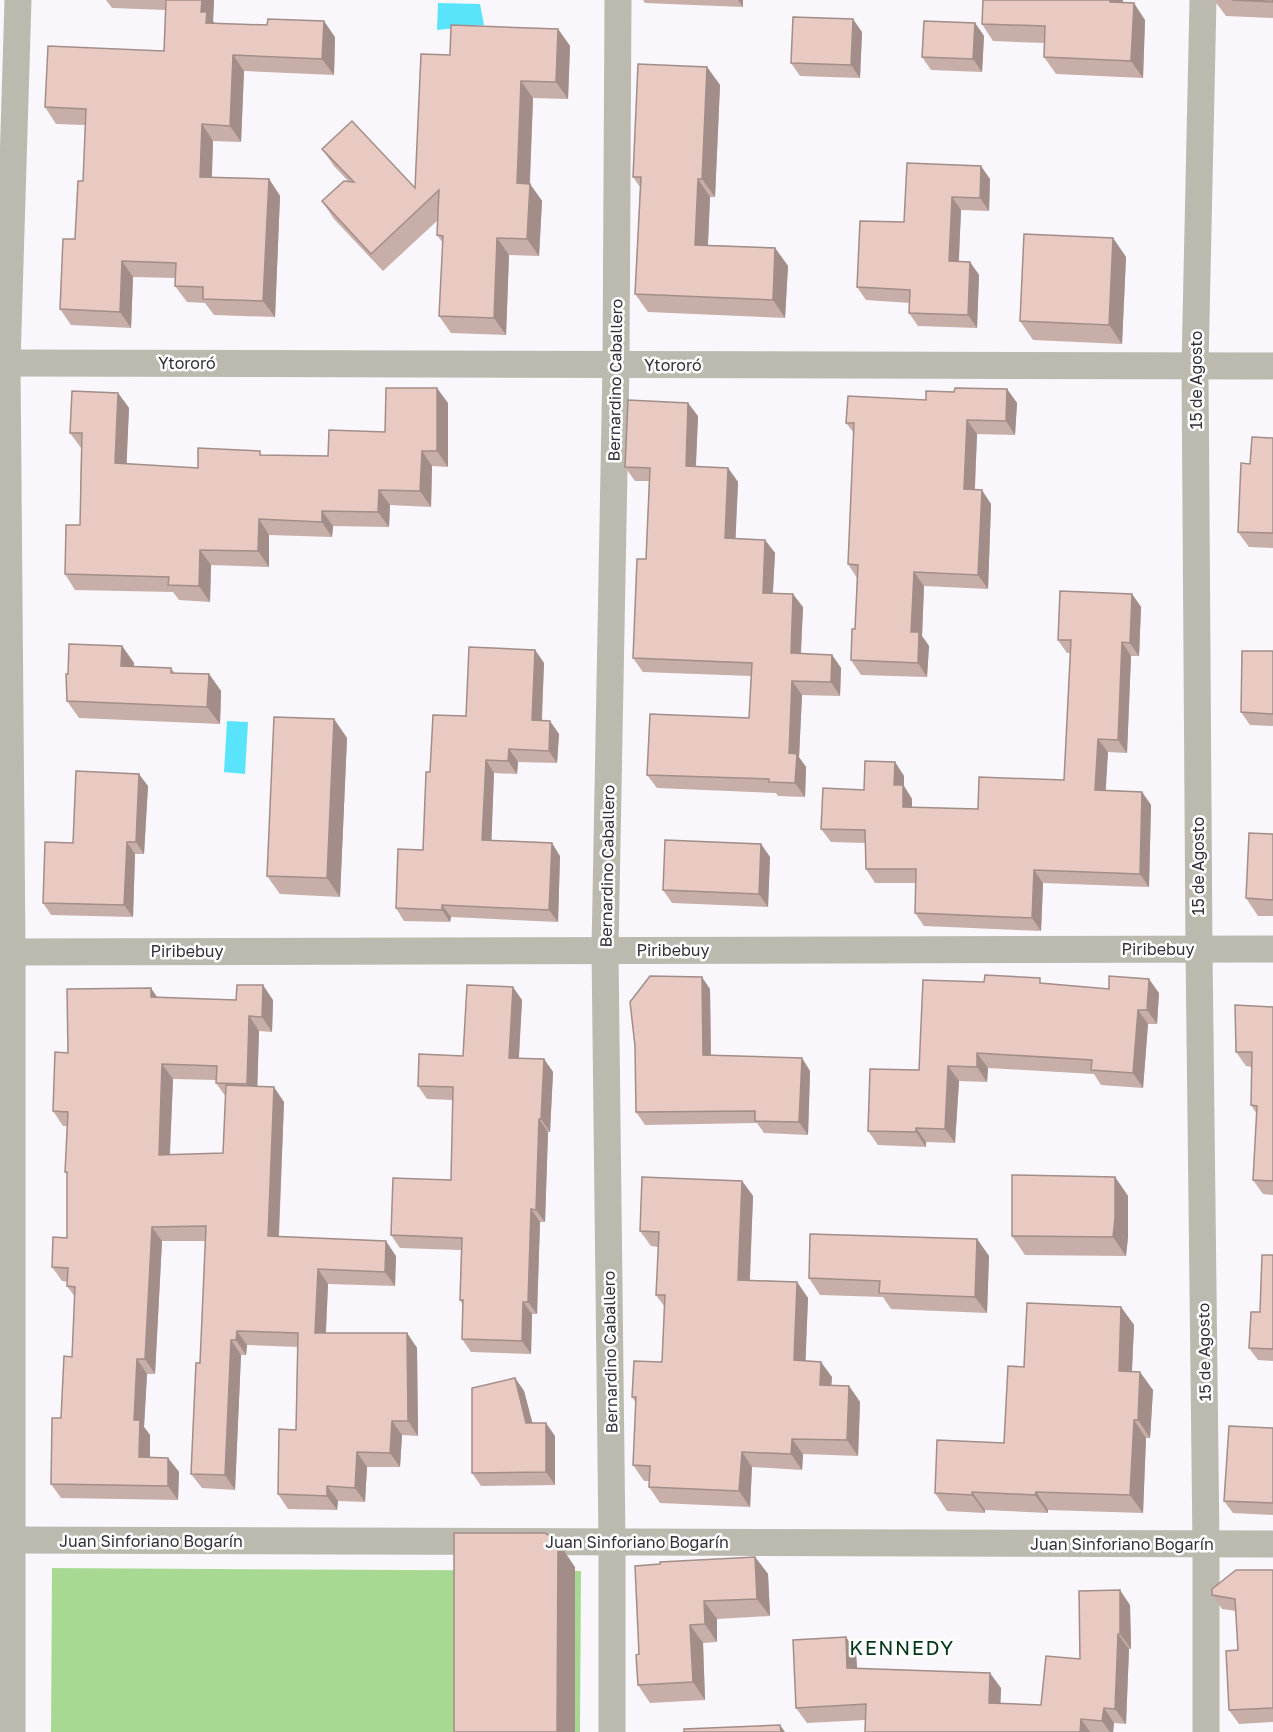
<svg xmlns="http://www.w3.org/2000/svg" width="1273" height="1732" font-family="'Golos Text',sans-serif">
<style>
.green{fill:#a8d992}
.water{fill:#59e4fc}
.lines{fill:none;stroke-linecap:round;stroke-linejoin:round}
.street{stroke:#bcbaaf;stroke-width:27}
.wall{fill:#c8aea8;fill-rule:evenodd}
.shaded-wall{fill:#a28d88}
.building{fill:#e8cac3;stroke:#a28d88;stroke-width:1.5}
.labels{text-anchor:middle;stroke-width:5;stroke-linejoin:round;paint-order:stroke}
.street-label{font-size:16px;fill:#322f39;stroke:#fff}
.quarter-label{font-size:20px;letter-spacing:1.5px;fill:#003615;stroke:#fff}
</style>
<rect width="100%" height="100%" fill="#f9f7fc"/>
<path class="green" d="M52,1568L581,1571L580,1732H51Z"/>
<g class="water">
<path d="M438,3L480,4L484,25L437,30Z"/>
<path d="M227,721L248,722L245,774L224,772Z"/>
</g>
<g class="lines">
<g class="street">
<path d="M1203,0L1195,366L1199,949L1206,1544V1732"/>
<path d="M0,363L1273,366"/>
<path d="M0,952L1273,949"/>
<path d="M0,1540L1273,1544"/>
<path d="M12,1732V952L7,363L18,0"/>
<path d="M612,1732V1542L605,950L616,364L618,0"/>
</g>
</g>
<g class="wall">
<path d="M106,0H214L213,21L215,24L335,37L334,75L244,71L241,142L213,141L212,177L269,179L280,196L275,317L214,315L205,303L187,302L175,286V278L133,277L131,328L71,325L60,309L75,239L83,181L85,125L56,124L45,107L164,51L166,10L112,8Z"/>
<path d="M643,0H743V7L645,3Z"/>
<path d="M1123,0L1122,2L1145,20L1143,78L1056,74L1044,57L1045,43L993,41L982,24Z"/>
<path d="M1214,0H1273V18L1226,16Z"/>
<path d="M975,23L984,36L982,72L931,70L922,57Z"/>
<path d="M558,29L570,46L568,99L533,98L530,184L542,201L539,256L509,255L506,335L451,333L439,316L443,243L437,235L438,220L383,271L334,219L322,201L349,182L334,166L322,149L415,188L450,55Z"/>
<path d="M862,32L860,78L800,76L791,63Z"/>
<path d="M707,67L720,85L715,197H710L708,245L775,248L788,266L785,318L648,312L635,294L640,187L633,177Z"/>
<path d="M907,163L990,179L989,211L961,210L959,262H970L979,275L977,328L918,326L909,313L910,303L866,300L857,287L904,222Z"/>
<path d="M1113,238L1126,257L1122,344L1033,340L1020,321Z"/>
<path d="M1007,389L1017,403L1015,435L977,434L975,490L991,504L988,589L924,586L922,636L929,646L927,677L861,675L851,660L855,629L857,578L848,564L854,433L846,423L954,392Z"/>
<path d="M118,393L129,408L126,464L198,468L263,455L328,456L448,403V467L432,466L431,507L390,505L389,527L333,526L332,537L269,535V567L211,565L210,602L179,600L173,592L75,590L65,574L80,525L81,448L70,433Z"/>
<path d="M698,416L696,467L728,468L738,482L735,539L765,540L775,553L773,593L803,607L801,654L832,655L841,668L840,696L802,695L799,758L806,767L805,797L778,796L776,793L657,788L647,775L749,718L751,676L643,672L633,658L646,559L649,481H635L625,467Z"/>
<path d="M1273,438V548L1249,547L1238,532L1250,464Z"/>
<path d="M1132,594L1141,607L1139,656H1131L1127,753L1108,752L1105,790L1142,792L1151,805L1149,887L1043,883L1041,931L924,926L915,913L916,883H875L866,869L865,843L831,842L821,829L895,762L904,776V786L912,799V807L978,809L1064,780L1070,653H1067L1058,640Z"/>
<path d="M122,646L134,663V666L171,668L175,673L209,674L221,691L220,724L79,718L67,701L68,674Z"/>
<path d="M535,650L544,663L542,721L559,734L557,763L518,762L517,774L494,773L491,841L560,856L558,922L451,917L450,922L404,921L396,908L423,850L466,716Z"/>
<path d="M1273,651V726L1250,725L1241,712Z"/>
<path d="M334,719L347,738L340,897L280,894L267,876Z"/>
<path d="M148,786L144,854H135L133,917L51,915L43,903L73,843Z"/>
<path d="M1273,834V916H1258L1246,898Z"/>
<path d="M761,844L770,857L768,907L672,903L663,890Z"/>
<path d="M1044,984L1159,993L1157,1024H1148L1143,1088L1101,1085L1094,1074L988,1068L987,1082L959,1081L955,1143L926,1142V1147L878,1145L868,1131L919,1070Z"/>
<path d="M710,989L711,1055L802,1058L810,1071L808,1135L764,1133L757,1123L645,1125L636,1112Z"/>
<path d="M157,997L236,1000H273L272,1032L259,1031L257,1087L284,1102L279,1237L396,1256L395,1286L328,1284L326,1333H407L417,1348L418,1436L402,1435L400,1467H367L365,1502L338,1501L337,1510L288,1509L278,1494L296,1430L298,1347L247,1345L246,1355H241L235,1490L202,1488L191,1474L200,1363L206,1241H162L155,1374H147L144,1427L150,1435V1457L168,1458L179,1472L178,1500L61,1498L51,1484L61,1418L72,1357L75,1297L67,1286L68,1282L62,1281L52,1267L67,1238V1174L65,1172L67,1126H63L53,1111L68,1053ZM173,1079L216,1080V1083L226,1097L223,1153L170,1155Z"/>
<path d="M522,1000L519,1058L544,1059L553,1072L550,1132H548L545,1222H540L537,1314H532L531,1354L471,1352L462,1339L463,1305L460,1300L461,1250L400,1248L391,1235L451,1180L453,1100L427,1099L418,1086L463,1056Z"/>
<path d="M1273,1007V1195L1263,1194L1253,1180L1257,1114L1251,1105L1252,1067L1246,1066L1236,1052Z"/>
<path d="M1115,1177L1128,1196V1237L1126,1256L1025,1255L1012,1236Z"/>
<path d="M742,1181L753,1196L750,1280L797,1282L808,1298L805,1361L832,1377L831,1386H849L860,1402L858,1456L803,1454L802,1470L752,1467L750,1507L660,1503L649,1487V1481H644L633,1465L636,1403L632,1397L662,1362L664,1306L656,1295L659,1247L651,1246L640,1231Z"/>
<path d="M977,1239L989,1256L987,1313L891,1309L883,1297L820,1295L809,1278Z"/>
<path d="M1273,1255V1361L1258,1360L1249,1348L1260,1312Z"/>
<path d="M1121,1307L1134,1325L1132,1371L1153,1390L1150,1438H1146L1143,1513L1048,1510V1513L985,1510V1513L947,1511L935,1493L1004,1443L1024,1367Z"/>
<path d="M515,1378L524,1391L532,1423L555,1436V1485L481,1486L472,1473Z"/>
<path d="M1273,1428V1515L1233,1513L1224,1501Z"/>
<path d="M755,1557L768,1574L770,1616L717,1619V1642L703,1643L705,1700L650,1703L638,1685L639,1654Z"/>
<path d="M1273,1570V1722L1239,1724L1229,1710L1238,1650L1236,1611L1222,1609L1212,1595Z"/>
<path d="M1130,1605L1131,1649H1129L1126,1724L1114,1723L1113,1732H865V1720L807,1723L796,1708L846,1637L856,1653L857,1669L1001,1688L1000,1703L1041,1705L1080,1659Z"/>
</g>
<g class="shaded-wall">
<path d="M202,0H214L213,21L218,28L206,23L201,12Z"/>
<path d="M738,0H743V7Z"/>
<path d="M1110,0H1123L1122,19L1110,2Z"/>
<path d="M1134,3L1145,20L1143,78L1131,61Z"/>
<path d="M853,19L862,32L860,78L851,65Z"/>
<path d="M324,21L335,37L334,75L322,59Z"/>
<path d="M975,23L984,36L982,72L973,59Z"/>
<path d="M558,29L570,46L568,99L556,82Z"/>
<path d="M233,55L244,71L241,142L230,126Z"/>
<path d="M707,67L720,85L715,197L702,179Z"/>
<path d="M521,81L533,98L529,198L530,184L542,201L539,256L527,239L517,183Z"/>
<path d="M202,124L213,141L211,193L200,177Z"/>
<path d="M981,166L990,179L989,211L980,198Z"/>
<path d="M269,179L280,196L275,317L263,301Z"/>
<path d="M698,179L710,197L707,263L695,245Z"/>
<path d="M952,197L961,210L958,274L949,261Z"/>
<path d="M497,238L509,255L506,335L494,318Z"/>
<path d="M1113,238L1126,257L1122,344L1109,325Z"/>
<path d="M775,248L788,266L785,318L773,300Z"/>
<path d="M122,261L133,277L131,328L120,312Z"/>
<path d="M970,262L979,275L977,328L968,315Z"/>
<path d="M437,388L448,403V467L437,451Z"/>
<path d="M1007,389L1017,403L1015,435L1006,421Z"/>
<path d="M118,393L129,408L126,478L115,463Z"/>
<path d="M688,403L698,416L695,480L686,466Z"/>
<path d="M967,420L977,434L974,503L964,489Z"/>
<path d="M422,451L432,466L431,507L420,491Z"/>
<path d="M728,468L738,482L735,552L725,538Z"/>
<path d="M379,490L390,505L389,527L378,512Z"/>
<path d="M982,490L991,504L988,589L978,575Z"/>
<path d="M322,511L333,526L332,537L322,522Z"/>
<path d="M259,519L269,535V567L258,551Z"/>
<path d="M765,540L775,553L772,606L763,593Z"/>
<path d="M200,550L211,565L210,602L199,586Z"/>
<path d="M914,572L924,586L922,636L929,646L927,677L918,663L911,632Z"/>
<path d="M793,594L803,607L800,667L791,653Z"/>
<path d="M1132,594L1141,607L1139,656L1130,643Z"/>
<path d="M1122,642L1131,656L1127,753L1118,740Z"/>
<path d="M122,646L134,663L133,683L121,666Z"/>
<path d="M535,650L544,663L541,733L532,720Z"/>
<path d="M832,655L841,668L840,696L831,682Z"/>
<path d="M209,674L221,691L220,724L207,707Z"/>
<path d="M792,681L802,695L799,757L806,767L805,797L795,783L789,753Z"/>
<path d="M334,719L347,738L340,897L327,878Z"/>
<path d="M550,721L559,734L557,763L549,751Z"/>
<path d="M1098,739L1108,752L1105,803L1095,790Z"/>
<path d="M509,749L518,762L517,774L508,761Z"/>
<path d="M486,760L494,773L491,853L482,840Z"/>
<path d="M895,762L904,776V786L912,799V820L903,807L894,785Z"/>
<path d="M139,774L148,786L144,854L136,842Z"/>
<path d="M1142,792L1151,805L1149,887L1140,874Z"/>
<path d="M127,842L135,854L133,917L124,905Z"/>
<path d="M552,843L560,856L558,922L549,910Z"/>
<path d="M761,844L770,857L768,907L759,894Z"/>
<path d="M1034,870L1043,883L1041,931L1032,918Z"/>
<path d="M442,905L451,917L450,922L442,910Z"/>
<path d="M702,977L710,989L711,1067L703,1055Z"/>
<path d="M1149,979L1159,993L1157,1024L1147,1010Z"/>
<path d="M263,985L273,1000L272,1032L262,1017Z"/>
<path d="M513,987L522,1000L518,1071L509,1058Z"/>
<path d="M151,988L161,1003L151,997Z"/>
<path d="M1138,1010L1148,1024L1143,1088L1133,1073Z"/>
<path d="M249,1016L259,1031L257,1099L247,1084Z"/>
<path d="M977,1053L988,1068L987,1082L977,1067Z"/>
<path d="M802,1058L810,1071L808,1135L799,1122Z"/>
<path d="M544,1059L553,1072L550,1132L541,1119Z"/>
<path d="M162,1064L173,1079L169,1170L159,1155Z"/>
<path d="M948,1066L959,1081L955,1143L945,1129Z"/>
<path d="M274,1087L284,1102L278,1251L268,1236Z"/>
<path d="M539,1119L548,1132L545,1222L536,1210Z"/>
<path d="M916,1128L926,1142V1147L916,1132Z"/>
<path d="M1115,1177L1128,1196V1237L1126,1256L1113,1237Z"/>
<path d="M742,1181L753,1196L749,1295L738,1280Z"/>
<path d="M531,1209L540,1222L537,1314L528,1302Z"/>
<path d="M152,1227L162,1241L155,1374L145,1359Z"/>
<path d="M977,1239L989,1256L987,1313L975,1297Z"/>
<path d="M386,1241L396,1256L395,1286L385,1272Z"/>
<path d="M318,1269L328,1284L325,1347L315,1333Z"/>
<path d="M797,1282L808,1298L805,1376L794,1360Z"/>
<path d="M523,1302L532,1314L531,1354L522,1341Z"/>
<path d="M1121,1307L1134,1325L1131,1389L1119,1371Z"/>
<path d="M237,1331L247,1345L246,1355L236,1340Z"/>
<path d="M407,1333L417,1348L418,1436L408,1421Z"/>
<path d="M231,1340L241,1355L235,1490L225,1475Z"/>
<path d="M137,1359L147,1374L144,1427L150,1435V1471L139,1457L134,1420Z"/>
<path d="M821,1362L832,1377L830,1401L820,1385Z"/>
<path d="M1140,1372L1153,1390L1150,1438L1138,1420Z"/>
<path d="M515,1378L524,1391L536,1436L526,1423Z"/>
<path d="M849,1386L860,1402L858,1456L847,1440Z"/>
<path d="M1134,1420L1146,1438L1143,1513L1130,1495Z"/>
<path d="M392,1421L402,1435L400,1467L390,1453Z"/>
<path d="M546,1423L555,1436V1485L546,1472Z"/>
<path d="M792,1439L803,1454L802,1470L791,1454Z"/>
<path d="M357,1452L367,1467L365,1502L355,1488Z"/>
<path d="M742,1452L752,1467L750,1507L739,1491Z"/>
<path d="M168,1458L179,1472L178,1500L168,1486Z"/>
<path d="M327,1486L338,1501L337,1510L327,1496Z"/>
<path d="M972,1492L985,1510V1513L972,1495Z"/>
<path d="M1036,1492L1048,1510V1513L1035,1495Z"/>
<path d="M558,1542L575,1567V1732H557Z"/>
<path d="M755,1557L768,1574L770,1616L757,1599Z"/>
<path d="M1120,1590L1130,1605L1131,1649L1120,1634Z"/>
<path d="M704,1601L717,1619V1642L705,1624Z"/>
<path d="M690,1625L703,1643L705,1700L693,1682Z"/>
<path d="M1118,1634L1129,1649L1126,1724L1115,1709Z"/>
<path d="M846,1637L856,1653L858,1683L847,1668Z"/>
<path d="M990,1673L1001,1688L1000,1718L989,1703Z"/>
<path d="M1104,1708L1114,1723L1113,1732H1110L1102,1721Z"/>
<path d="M1081,1719L1090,1732H1080Z"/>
<path d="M780,1725L785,1732H781Z"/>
</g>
<g class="building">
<path d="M166,0H202L201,12H207L206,23L267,25L268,19L324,21L322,59L233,55L230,126L202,124L200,177L269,179L263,301L203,299V287L175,286L176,263L122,261L120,312L60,309L63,239H75L78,181H83L86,109L45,107L48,46L164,51Z"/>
<path d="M983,0H1110V2L1134,3L1131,61L1044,57L1045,26L982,24Z"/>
<path d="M1232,0H1273V2Z"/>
<path d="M793,17L853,19L851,65L791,63Z"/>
<path d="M924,21L975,23L973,59L922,57Z"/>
<path d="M451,25L558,29L556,82L521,81L517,183L530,184L527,239L497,238L494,318L439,316L443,236L437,235L439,190L371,254L322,201L344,181L354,182L322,149L352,121L415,188L421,54L450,55Z"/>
<path d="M638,64L707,67L702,179H698L695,245L775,248L773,300L635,294L641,177H633Z"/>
<path d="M907,163L981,166L980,198L952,197L949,261L970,262L968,315L909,313L910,290L857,287L860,221L904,222Z"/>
<path d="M1024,234L1113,238L1109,325L1020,321Z"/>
<path d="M386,388H437V451H422L420,491L379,490L378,512L322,511V522L259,519L258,551L200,550L199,586L168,585L169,577L65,574L66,525H80L82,433H70L72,391L118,393L115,463L198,468V448L260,451V455L328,456L329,430L385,432Z"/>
<path d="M955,388L1007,389L1006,421L967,420L964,489L982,490L978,575L914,572L911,632H919L918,663L851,660L852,629H855L858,565L848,564L854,423H846L848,396L926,400V391L954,392Z"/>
<path d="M628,400L688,403L686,466L728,468L725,538L765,540L763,593L793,594L791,653L832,655L831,682L792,681L789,753L797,754L795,783L769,782V779L647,775L650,714L749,718L752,663L633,658L637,559H646L650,468L625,467Z"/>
<path d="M1252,437L1273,438V533L1238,532L1241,463L1250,464Z"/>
<path d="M1060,591L1132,594L1130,643L1122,642L1118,740L1098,739L1095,790L1142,792L1140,874L1034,870L1032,918L915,913L916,869H866L865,830L821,829L823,788L864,790L865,761L895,762L894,785H903V807L978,809L979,777L1064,780L1071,640H1058Z"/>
<path d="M69,644L122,646L121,666L171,668V673L209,674L207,707L67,701L66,674H68Z"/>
<path d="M469,647L535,650L532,720L550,721L549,751L509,749L508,761L486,760L482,840L552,843L549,910L442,905V910L396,908L398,849L423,850L426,772H430L433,715L466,716Z"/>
<path d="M1242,651H1273V714L1241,712Z"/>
<path d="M274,717L334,719L327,878L267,876Z"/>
<path d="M76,771L139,774L136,842H127L124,905L43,903L45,842L73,843Z"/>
<path d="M1249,833L1273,834V900L1246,898Z"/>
<path d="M665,840L761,844L759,894L663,890Z"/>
<path d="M985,975L1040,978V983L1109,989V976L1149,979L1147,1010H1138L1133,1073L1091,1070L1092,1060L977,1053V1067L948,1066L945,1129L916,1128V1132L868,1131L870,1069L919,1070L923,980L984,982Z"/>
<path d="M650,976L702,977L703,1055L802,1058L799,1122L755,1121V1111L636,1112L635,1046L630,1002Z"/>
<path d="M237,985H263L262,1017L249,1016L247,1084L216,1083L217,1066L162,1064L159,1155L223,1153L226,1085L274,1087L268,1236L386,1241L385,1272L318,1269L315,1333H407L408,1421H392L390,1453L357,1452L355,1488L327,1486V1496L278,1494L279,1429L296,1430L298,1333L237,1331L236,1340H231L225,1475L191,1474L196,1363H200L206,1226L152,1227L145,1359H137L134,1420H140L139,1457L168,1458V1486L51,1484L52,1418H61L64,1356L72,1357L75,1287L67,1286L68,1268L52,1267L53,1237L67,1238V1172H65L68,1112L53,1111L55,1052L68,1053L67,989L151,988V997L236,1000Z"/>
<path d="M467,985L513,987L509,1058L544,1059L541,1119H539L536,1210L531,1209L528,1302H523L522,1341L462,1339L463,1300H460L462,1238L391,1235L393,1178L451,1180L453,1087L418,1086L419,1054L463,1056Z"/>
<path d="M1235,1005L1273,1007V1181L1253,1180L1257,1106L1251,1105L1252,1052H1236Z"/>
<path d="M1012,1175L1115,1177V1218L1113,1237L1012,1236Z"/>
<path d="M642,1177L742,1181L738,1280L797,1282L794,1360L821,1362L820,1385L849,1386L847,1440L792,1439L791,1454L742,1452L739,1491L649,1487L650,1466L633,1465L636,1397H632L634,1361L662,1362L665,1295H656L659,1232L640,1231Z"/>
<path d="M810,1234L977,1239L975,1297L879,1293L880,1281L809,1278Z"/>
<path d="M1262,1255H1273V1349L1249,1348L1251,1312H1260Z"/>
<path d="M1027,1303L1121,1307L1119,1371L1140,1372L1138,1420H1134L1130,1495L1036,1492L1035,1495L972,1492V1495L935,1493L937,1440L1004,1443L1008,1366L1024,1367Z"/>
<path d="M515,1378L526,1423H546V1472L472,1473V1388Z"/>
<path d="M1229,1426L1273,1428V1503L1224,1501Z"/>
<path d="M454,1533H545L558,1542L557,1732H454Z"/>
<path d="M755,1557L757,1599L704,1601L705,1624L690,1625L693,1682L638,1685L636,1655L639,1654L635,1566L660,1564V1562Z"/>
<path d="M1236,1570H1273V1708L1229,1710L1226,1651L1238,1650L1235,1599L1212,1595V1589Z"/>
<path d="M1120,1590V1634H1118L1115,1709L1104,1708L1102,1721L1081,1719L1080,1732H865L866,1704L796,1708L793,1640L846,1637L847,1668L990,1673L989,1703L1041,1705L1046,1656L1080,1659L1079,1591Z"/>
<path d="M780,1725L781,1732H684V1729Z"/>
</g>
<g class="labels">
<g class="street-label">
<text x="187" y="369">Ytororó</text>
<text x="673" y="371">Ytororó</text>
<text transform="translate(615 380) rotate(-89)" y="6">Bernardino Caballero</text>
<text transform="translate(1196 380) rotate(-90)" y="6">15 de Agosto</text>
<text transform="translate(607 866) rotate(-89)" y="6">Bernardino Caballero</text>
<text transform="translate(1198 866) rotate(-90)" y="6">15 de Agosto</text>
<text x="1158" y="955">Piribebuy</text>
<text x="673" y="956">Piribebuy</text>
<text x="187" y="957">Piribebuy</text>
<text transform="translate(610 1352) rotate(-91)" y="6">Bernardino Caballero</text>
<text transform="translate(1204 1352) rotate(-91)" y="6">15 de Agosto</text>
<text x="151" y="1547">Juan Sinforiano Bogarín</text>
<text x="637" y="1548">Juan Sinforiano Bogarín</text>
<text x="1122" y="1550">Juan Sinforiano Bogarín</text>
</g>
<g class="quarter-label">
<text x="902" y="1655">KENNEDY</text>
</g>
</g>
</svg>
